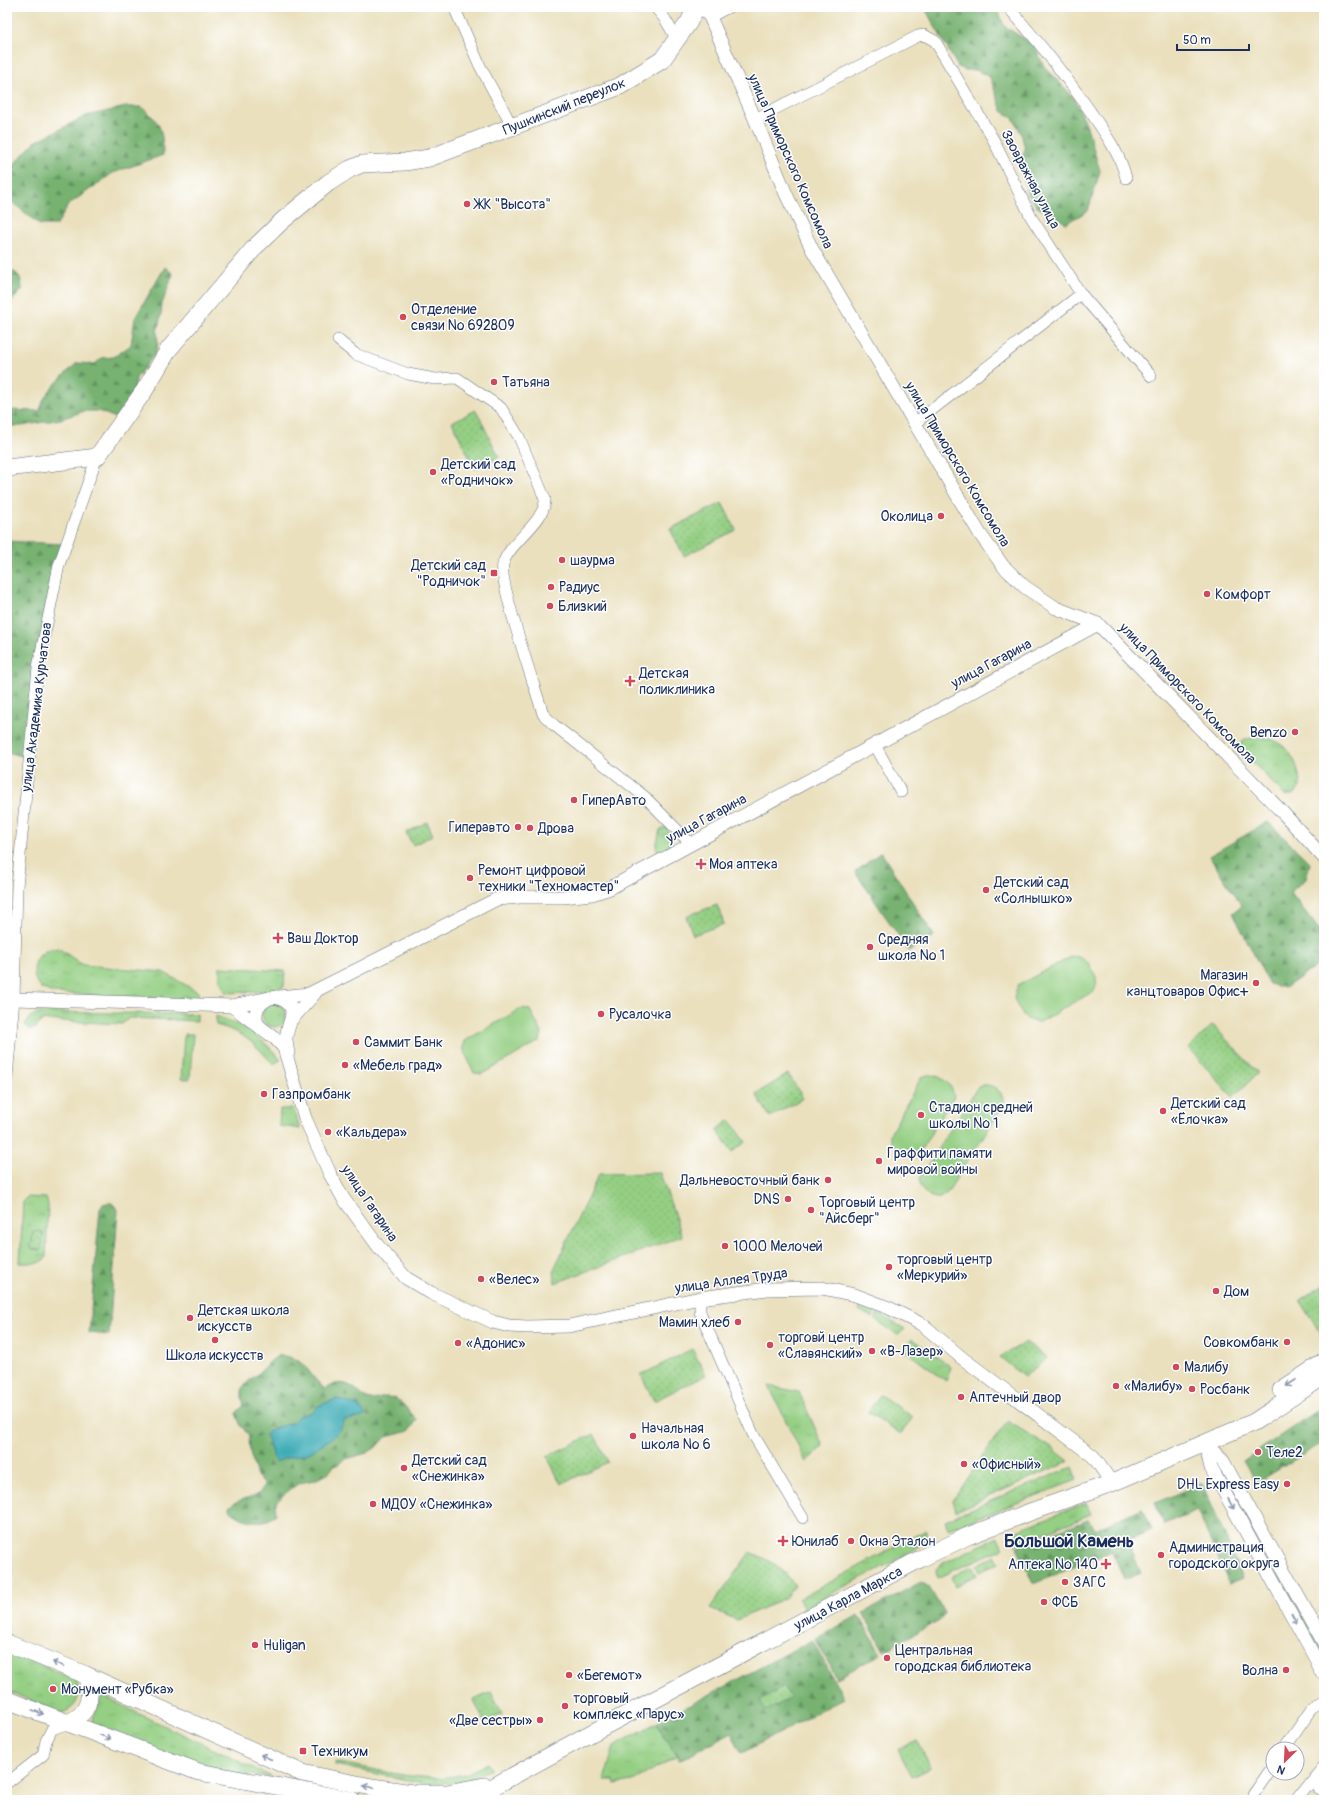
<svg xmlns="http://www.w3.org/2000/svg" width="1331" height="1807" font-family="Pangolin,sans-serif">
<style>
.grass{fill:url(#grass-tufts);stroke:#587f70}
.forest{fill:url(#forest-firs);stroke:#497068;fill-rule:evenodd}
.park{fill:url(#park-dots);stroke:#587f70}
.garden{fill:#94cf83;stroke:#587f70}
.water{fill:#3aabb5;stroke:#2a6d8a}
.lines{fill:none;stroke-linecap:round;stroke-linejoin:round}
.minor-casing{stroke:#636d7f;stroke-width:12}
.tertiary-casing{stroke:#636d7f;stroke-width:14}
.primary-casing{stroke:#636d7f;stroke-width:18}
.minor{stroke:#fff;stroke-width:11}
.tertiary{stroke:#fff;stroke-width:13}
.primary{stroke:#fff;stroke-width:17}
.oneway{stroke:#8d97ae}
.poi-dot{fill:#d1495b;stroke:#fff;stroke-width:1.5}
.labels{text-anchor:middle;stroke-width:3;stroke-linejoin:round;paint-order:stroke}
.street-label{font-size:14px;fill:#1b2f5e;stroke:#fff}
.poi-label{font-size:14px;fill:#1b2f5e;stroke:#fff;text-anchor:start}
.district-label{font-size:18px;font-weight:bold;fill:#1b2f5e;stroke:#fff}
</style>
<defs>
<pattern id="grass-tufts" width="24" height="20" patternUnits="userSpaceOnUse"><rect width="24" height="20" fill="#94cf83"/><path d="M3 7l-1-3M5 7V3M7 7l1-3M15 17l-1-3M17 17v-4M19 17l1-3" fill="none" stroke="#7fb274"/></pattern>
<pattern id="forest-firs" width="22" height="20" patternUnits="userSpaceOnUse"><rect width="22" height="20" fill="#77b271"/><path d="M5 1l3.5 6h-7zM16 11l3.5 6h-7z" fill="#619160"/></pattern>
<pattern id="park-dots" width="8" height="8" patternUnits="userSpaceOnUse"><rect width="8" height="8" fill="#94cf83"/><path d="M2 2h.1M6 6h.1" fill="none" stroke="#7fb274" stroke-width="1.8" stroke-linecap="round"/></pattern>
</defs>
<rect width="100%" height="100%" fill="#fff"/>
<filter id="ink" filterUnits="userSpaceOnUse"><feTurbulence type="fractalNoise" baseFrequency=".025" numOctaves="2"/><feDisplacementMap in="SourceGraphic" scale="8" xChannelSelector="R" yChannelSelector="G"/><feConvolveMatrix kernelMatrix="1 2 1 2 8 2 1 2 1" color-interpolation-filters="sRGB"/></filter>
<filter id="wash" filterUnits="userSpaceOnUse"><feTurbulence type="fractalNoise" baseFrequency=".012" numOctaves="4" result="noise"/><feDisplacementMap in="SourceGraphic" scale="16" xChannelSelector="R" yChannelSelector="G"/><feGaussianBlur stdDeviation="0.9" result="paint"/><feColorMatrix in="noise" values="0 0 0 0 0 0 0 0 0 0 0 0 0 0 0 0 0 1.4 0 .05"/><feComposite in="paint" operator="in"/></filter>
<g filter="url(#wash)">
<rect width="100%" height="100%" fill="#eae0bd"/>
<g class="grass">
<path d="M1261,737C1287,740 1300,762 1300,787C1295,794 1292,796 1284,795L1239,748C1241,738 1252,738 1261,737Z"/>
<path d="M666,827C674,838 671,849 660,856L656,847L660,830Z"/>
<path d="M58,948L83,965L163,972L198,992L200,1000L53,993C49,991 44,990 41,988C32,980 32,963 40,955C45,950 52,949 58,948Z"/>
<path d="M220,967L285,971L284,986L273,991L226,993L220,981Z"/>
<circle cx="274" cy="1015" r="12"/>
<path d="M39,1012L197,1014V1021L129,1018L122,1024L42,1020L36,1028L29,1029L25,1025L30,1017Z"/>
<path d="M216,1016C243,1024 263,1038 281,1060L273,1064C254,1043 243,1032 216,1025Z"/>
<path d="M184,1034H193L190,1079H181Z"/>
<path d="M280,1109H294L300,1129L279,1126Z"/>
<path d="M27,1197L46,1198L48,1204L46,1258L40,1263H20L23,1201Z"/>
<path d="M861,1306L875,1311L873,1318L859,1310Z"/>
<path d="M877,1313L905,1329L898,1335L876,1320Z"/>
<path d="M912,1339L951,1367L946,1381L904,1350Z"/>
<path d="M769,1386L799,1392L823,1446L806,1462Z"/>
<path d="M1072,1467L1077,1480L949,1529L945,1520Z"/>
<path d="M1086,1503L1091,1514L1015,1545L1013,1532L1017,1530Z"/>
<path d="M1243,1508L1324,1655V1661L1241,1510Z"/>
<path d="M926,1530C927,1539 921,1544 916,1550L803,1608L799,1599Z"/>
<path d="M998,1537L1003,1548L937,1578L936,1569L941,1564Z"/>
<path d="M995,1556L999,1563L980,1572L977,1565Z"/>
<path d="M972,1566L977,1575L955,1586L951,1577Z"/>
<path d="M7,1650L76,1680C83,1695 77,1709 61,1713L7,1691Z"/>
<path d="M102,1696L272,1777L203,1771L89,1729Z"/>
<path d="M656,1723L677,1756L633,1781L615,1784L614,1780H604L614,1746Z"/>
<path d="M335,1762C371,1768 425,1784 460,1775C470,1773 479,1767 488,1763L491,1769L463,1782L426,1784L335,1765Z"/>
</g>
<g class="forest">
<path d="M924,7H997L1004,26L1034,45L1044,66L1074,98L1086,123L1100,171L1088,211L1066,223L1037,207L1028,194L1020,166L1025,149L1021,133L1013,118L1002,111L990,77L976,70H965L958,67Z"/>
<path d="M126,107H142C162,124 162,129 163,155L113,173L68,205L57,225H40L7,198V167L13,165L35,142L86,116Z"/>
<path d="M165,267L173,274L162,304L161,315L157,332L158,344L155,354L136,378L134,392L116,418L98,411H84L61,419L21,426H7V410L39,411C42,407 42,403 44,399C52,386 65,374 77,363L95,364L102,358L114,357L131,345L135,318Z"/>
<path d="M7,270C19,271 22,279 22,290L7,306Z"/>
<path d="M7,541L63,544L51,587L29,758L7,752Z"/>
<path d="M1268,822L1310,863L1306,879L1290,892L1324,936V961L1285,988L1269,984L1233,913L1242,906L1209,856Z"/>
<path d="M881,852L934,936L909,951L855,872Z"/>
<path d="M107,1203H112L118,1210L109,1335L89,1333L100,1209L103,1204Z"/>
<path d="M280,1355C308,1359 306,1373 325,1389C339,1380 348,1382 360,1393C362,1395 365,1398 367,1399C374,1402 380,1397 386,1397C399,1396 409,1411 417,1420L409,1431L386,1437L378,1446L367,1453L346,1459L335,1466L326,1475L314,1480L299,1483L283,1495L275,1505L276,1514C274,1516 270,1519 268,1520C255,1524 235,1519 229,1507C242,1495 255,1502 265,1485L257,1476L250,1452L249,1436L240,1424L236,1413L244,1405C237,1385 248,1383 260,1372C269,1364 268,1361 280,1355ZM337,1399L358,1406L365,1414L363,1417L345,1420L337,1434L309,1453L286,1458L275,1462L266,1436L271,1429L292,1423L298,1417L312,1412L318,1406Z"/>
<path d="M1324,1406V1442L1256,1483L1243,1461Z"/>
<path d="M1202,1483L1243,1578L1229,1584L1197,1510L1164,1524L1155,1503Z"/>
<path d="M1143,1508L1152,1530L1127,1540L1141,1573L1124,1580L1112,1551L1033,1584L1017,1547L1088,1519L1094,1529Z"/>
<path d="M921,1582L929,1587L944,1613L941,1619L884,1651L863,1613Z"/>
<path d="M859,1615L881,1654L837,1678L815,1639Z"/>
<path d="M812,1640L844,1698L742,1753L731,1733L679,1760L656,1723Z"/>
</g>
<g class="park">
<path d="M476,410L499,457L475,469L452,422Z"/>
<path d="M722,503L736,530L684,556L670,529Z"/>
<path d="M427,822L433,835L413,845L406,833Z"/>
<path d="M717,905L724,924L693,935L686,916Z"/>
<path d="M1213,1025L1258,1073L1233,1097L1188,1048Z"/>
<path d="M788,1074L803,1098L770,1117L756,1094Z"/>
<path d="M730,1120L746,1142L732,1152L717,1130Z"/>
<path d="M660,1173L682,1236L555,1283L554,1269L599,1174Z"/>
<path d="M33,1231L43,1232L41,1250L31,1249Z"/>
<path d="M1324,1284V1334L1322,1335L1300,1300Z"/>
<path d="M1026,1342L1047,1358L1024,1377L1000,1357Z"/>
<path d="M692,1349L706,1375L654,1401L641,1375Z"/>
<path d="M880,1395L913,1417L901,1434L868,1412Z"/>
<path d="M1007,1421L1052,1448L1069,1461L956,1511L953,1500Z"/>
<path d="M594,1434L608,1462L561,1484L547,1456Z"/>
<path d="M750,1552C770,1560 783,1567 795,1586L785,1598L737,1620L710,1608Z"/>
<path d="M784,1687L790,1698L766,1711L760,1700Z"/>
<path d="M491,1692L502,1714L484,1722L474,1700Z"/>
<path d="M917,1740L931,1768L912,1777L898,1749Z"/>
</g>
<g class="garden">
<path d="M1076,956C1089,959 1102,978 1094,991L1040,1022C1025,1023 1019,1011 1014,998L1018,985L1071,957Z"/>
<path d="M522,1008L530,1010L542,1033L540,1041L482,1074L474,1073L463,1048L465,1041Z"/>
<path d="M927,1075C939,1074 952,1083 954,1096L920,1151C909,1161 889,1147 890,1134L921,1078Z"/>
<path d="M983,1085C994,1084 1006,1093 1003,1106L947,1193L940,1198C928,1199 918,1190 920,1177L977,1088Z"/>
</g>
<path class="water" d="M337,1399L358,1406L365,1414L363,1417L345,1420L337,1434L309,1453L286,1458L275,1462L266,1436L271,1429L292,1423L298,1417L312,1412L318,1406Z"/>
</g>
<g filter="url(#ink)">
<g class="lines">
<g class="minor-casing">
<g id="minor">
<path d="M454,7L480,66L513,128"/>
<path d="M655,7L665,19L676,38"/>
<path d="M1008,7C1037,40 1065,75 1090,111C1104,132 1120,153 1126,178"/>
<path d="M710,17L729,7"/>
<path d="M755,119L918,36L924,35L935,41L993,139L1031,217L1081,294L1151,376"/>
<path d="M338,340L355,354L408,374L435,379L457,378L501,408L519,437L545,499C546,522 509,542 503,564C498,581 536,690 543,714L554,725L645,797L691,844"/>
<path d="M915,423L1081,294"/>
<path d="M875,745L901,792"/>
<path d="M7,1077L14,999L17,887L38,667L59,565L97,457"/>
<path d="M700,1298V1312L753,1434L803,1518"/>
<path d="M1284,1749L1311,1710L1324,1702"/>
<path d="M1315,1776L1320,1788"/>
<path d="M7,1783L43,1755L46,1741L52,1729L68,1723"/>
<path d="M1253,1800V1795L1273,1766"/>
<path d="M1296,1800L1324,1765"/>
</g>
</g>
<g class="tertiary-casing">
<g id="tertiary">
<path d="M702,7L710,17L755,119L786,194L812,249L980,534L1003,566L1025,587L1056,608L1098,624L1284,814L1324,858"/>
<path d="M276,997C303,1006 288,1020 286,1038C286,1043 287,1048 288,1053"/>
<path d="M269,998L258,1006L256,1013V1021L260,1027L275,1038L284,1048L305,1118L330,1174L343,1198L378,1246L406,1278L431,1293L493,1322L509,1326L527,1327L569,1326L700,1298L767,1289L822,1288L855,1295L889,1308L923,1325L962,1358L1093,1456L1112,1483"/>
<path d="M14,999L232,1006L269,998L309,994L497,899L520,897H563L592,894L610,888L1098,624"/>
<path d="M232,1006L260,1027"/>
<path d="M293,1018L315,993"/>
<path d="M1205,1443L1211,1468L1324,1674"/>
<path d="M1205,1443L1223,1461L1324,1643"/>
</g>
</g>
<g class="primary-casing">
<g id="primary">
<path d="M7,468L97,457L144,391L169,349L255,247L282,221L328,183L350,169L362,164L405,162L429,158L620,86L662,60L689,22L696,7"/>
<path d="M1281,1390L1324,1362"/>
<path d="M7,1643L86,1675L302,1773L372,1787L412,1793H447L484,1786"/>
<path d="M7,1700L199,1772L352,1800"/>
<path d="M68,1723C90,1713 93,1697 86,1675"/>
<path d="M469,1800L584,1737L920,1559L968,1536L1030,1512L1112,1483L1254,1422L1324,1376"/>
</g>
</g>
<use href="#minor" class="minor"/>
<use href="#tertiary" class="tertiary"/>
<use href="#primary" class="primary"/>
</g>
<defs><path id="oneway-shaft" d="M-6 0H5M1.5-3L5.5 0L1.5 3" fill="none" stroke-width="1.6" stroke-linecap="round" stroke-linejoin="round"/></defs>
<g class="oneway">
<use href="#oneway-shaft" transform="translate(1291 1383) rotate(147)"/>
<use href="#oneway-shaft" transform="translate(1231 1504) rotate(61)"/>
<use href="#oneway-shaft" transform="translate(1294 1618) rotate(62)"/>
<use href="#oneway-shaft" transform="translate(58 1664) rotate(-158)"/>
<use href="#oneway-shaft" transform="translate(38 1712) rotate(20)"/>
<use href="#oneway-shaft" transform="translate(105 1737) rotate(21)"/>
<use href="#oneway-shaft" transform="translate(266 1757) rotate(-156)"/>
<use href="#oneway-shaft" transform="translate(369 1787) rotate(-169)"/>
</g>
</g>
<g class="poi-dot">
<circle cx="467" cy="204" r="4"/>
<circle cx="403" cy="317" r="4"/>
<circle cx="494" cy="382" r="4"/>
<circle cx="433" cy="472" r="4"/>
<circle cx="941" cy="516" r="4"/>
<circle cx="562" cy="560" r="4"/>
<rect x="490" y="569" width="8" height="8" rx="2"/>
<circle cx="551" cy="587" r="4"/>
<circle cx="1207" cy="594" r="4"/>
<circle cx="550" cy="606" r="4"/>
<path d="M628 675h4v4h4v4h-4v4h-4v-4h-4v-4h4z"/>
<circle cx="1295" cy="732" r="4"/>
<circle cx="574" cy="800" r="4"/>
<circle cx="518" cy="827" r="4"/>
<circle cx="530" cy="828" r="4"/>
<path d="M699 858h4v4h4v4h-4v4h-4v-4h-4v-4h4z"/>
<circle cx="470" cy="878" r="4"/>
<circle cx="986" cy="890" r="4"/>
<path d="M276 932h4v4h4v4h-4v4h-4v-4h-4v-4h4z"/>
<circle cx="870" cy="947" r="4"/>
<circle cx="1256" cy="983" r="4"/>
<circle cx="601" cy="1014" r="4"/>
<circle cx="356" cy="1042" r="4"/>
<circle cx="345" cy="1065" r="4"/>
<circle cx="264" cy="1094" r="4"/>
<circle cx="1163" cy="1111" r="4"/>
<circle cx="921" cy="1115" r="4"/>
<circle cx="328" cy="1132" r="4"/>
<circle cx="879" cy="1161" r="4"/>
<circle cx="828" cy="1180" r="4"/>
<circle cx="788" cy="1199" r="4"/>
<circle cx="811" cy="1210" r="4"/>
<circle cx="725" cy="1246" r="4"/>
<circle cx="889" cy="1267" r="4"/>
<circle cx="481" cy="1279" r="4"/>
<circle cx="1216" cy="1291" r="4"/>
<circle cx="190" cy="1318" r="4"/>
<circle cx="738" cy="1322" r="4"/>
<circle cx="215" cy="1340" r="4"/>
<circle cx="1287" cy="1342" r="4"/>
<circle cx="458" cy="1343" r="4"/>
<circle cx="770" cy="1345" r="4"/>
<circle cx="872" cy="1351" r="4"/>
<circle cx="1176" cy="1367" r="4"/>
<circle cx="1116" cy="1386" r="4"/>
<circle cx="1192" cy="1389" r="4"/>
<circle cx="961" cy="1397" r="4"/>
<circle cx="633" cy="1436" r="4"/>
<circle cx="1258" cy="1452" r="4"/>
<circle cx="964" cy="1464" r="4"/>
<circle cx="404" cy="1468" r="4"/>
<circle cx="1287" cy="1484" r="4"/>
<circle cx="373" cy="1504" r="4"/>
<path d="M781 1535h4v4h4v4h-4v4h-4v-4h-4v-4h4z"/>
<circle cx="851" cy="1541" r="4"/>
<circle cx="1161" cy="1555" r="4"/>
<path d="M1104 1558h4v4h4v4h-4v4h-4v-4h-4v-4h4z"/>
<circle cx="1065" cy="1582" r="4"/>
<circle cx="1044" cy="1602" r="4"/>
<circle cx="255" cy="1645" r="4"/>
<circle cx="887" cy="1658" r="4"/>
<circle cx="1286" cy="1670" r="4"/>
<circle cx="569" cy="1675" r="4"/>
<circle cx="53" cy="1689" r="4"/>
<circle cx="565" cy="1706" r="4"/>
<circle cx="540" cy="1720" r="4"/>
<rect x="299" y="1747" width="8" height="8" rx="2"/>
</g>
<g class="labels">
<g class="street-label">
<text transform="translate(564 106) rotate(-22)" y="5">Пушкинский переулок</text>
<text transform="translate(791 161) rotate(66)" y="5">улица Приморского Комсомола</text>
<text transform="translate(1031 179) rotate(62)" y="5">Заовражная улица</text>
<text transform="translate(958 464) rotate(59)" y="5">улица Приморского Комсомола</text>
<text transform="translate(991 663) rotate(-28)" y="5">улица Гагарина</text>
<text transform="translate(1188 693) rotate(46)" y="5">улица Приморского Комсомола</text>
<text transform="translate(36 707) rotate(-83)" y="5">улица Академика Курчатова</text>
<text transform="translate(706 818) rotate(-28)" y="5">улица Гагарина</text>
<text transform="translate(370 1203) rotate(56)" y="5">улица Гагарина</text>
<text transform="translate(731 1280) rotate(-8)" y="5">улица Аллея Труда</text>
<text transform="translate(848 1598) rotate(-28)" y="5">улица Карла Маркса</text>
</g>
<g class="poi-label">
<text x="475" y="209">ЖК "Высота"</text>
<text x="411" y="314">Отделение<tspan x="411" dy="16">связи № 692809</tspan></text>
<text x="502" y="387">Татьяна</text>
<text x="441" y="469">Детский сад<tspan x="441" dy="16">«Родничок»</tspan></text>
<text x="933" y="521" text-anchor="end">Околица</text>
<text x="570" y="565">шаурма</text>
<text x="486" y="570" text-anchor="end">Детский сад<tspan x="486" dy="16">"Родничок"</tspan></text>
<text x="559" y="592">Радиус</text>
<text x="1215" y="599">Комфорт</text>
<text x="558" y="611">Близкий</text>
<text x="639" y="678">Детская<tspan x="639" dy="16">поликлиника</tspan></text>
<text x="1287" y="737" text-anchor="end">Benzo</text>
<text x="582" y="805">ГиперАвто</text>
<text x="510" y="832" text-anchor="end">Гиперавто</text>
<text x="538" y="833">Дрова</text>
<text x="709" y="869">Моя аптека</text>
<text x="478" y="875">Ремонт цифровой<tspan x="478" dy="16">техники "Техномастер"</tspan></text>
<text x="994" y="887">Детский сад<tspan x="994" dy="16">«Солнышко»</tspan></text>
<text x="287" y="943">Ваш Доктор</text>
<text x="878" y="944">Средняя<tspan x="878" dy="16">школа № 1</tspan></text>
<text x="1248" y="980" text-anchor="end">Магазин<tspan x="1248" dy="16">канцтоваров Офис+</tspan></text>
<text x="609" y="1019">Русалочка</text>
<text x="364" y="1047">Саммит Банк</text>
<text x="353" y="1070">«Мебель град»</text>
<text x="272" y="1099">Газпромбанк</text>
<text x="1171" y="1108">Детский сад<tspan x="1171" dy="16">«Ёлочка»</tspan></text>
<text x="929" y="1112">Стадион средней<tspan x="929" dy="16">школы № 1</tspan></text>
<text x="336" y="1137">«Кальдера»</text>
<text x="887" y="1158">Граффити памяти<tspan x="887" dy="16">мировой войны</tspan></text>
<text x="820" y="1185" text-anchor="end">Дальневосточный банк</text>
<text x="780" y="1204" text-anchor="end">DNS</text>
<text x="819" y="1207">Торговый центр<tspan x="819" dy="16">"Айсберг"</tspan></text>
<text x="733" y="1251">1000 Мелочей</text>
<text x="897" y="1264">торговый центр<tspan x="897" dy="16">«Меркурий»</tspan></text>
<text x="489" y="1284">«Велес»</text>
<text x="1224" y="1296">Дом</text>
<text x="198" y="1315">Детская школа<tspan x="198" dy="16">искусств</tspan></text>
<text x="730" y="1327" text-anchor="end">Мамин хлеб</text>
<text x="778" y="1342">торговй центр<tspan x="778" dy="16">«Славянский»</tspan></text>
<text x="1279" y="1347" text-anchor="end">Совкомбанк</text>
<text x="466" y="1348">«Адонис»</text>
<text x="880" y="1356">«В-Лазер»</text>
<text x="215" y="1360" text-anchor="middle">Школа искусств</text>
<text x="1184" y="1372">Малибу</text>
<text x="1124" y="1391">«Малибу»</text>
<text x="1200" y="1394">Росбанк</text>
<text x="969" y="1402">Аптечный двор</text>
<text x="641" y="1433">Начальная<tspan x="641" dy="16">школа № 6</tspan></text>
<text x="1266" y="1457">Теле2</text>
<text x="412" y="1465">Детский сад<tspan x="412" dy="16">«Снежинка»</tspan></text>
<text x="972" y="1469">«Офисный»</text>
<text x="1279" y="1489" text-anchor="end">DHL Express Easy</text>
<text x="381" y="1509">МДОУ «Снежинка»</text>
<text x="792" y="1546">Юнилаб</text>
<text x="859" y="1546">Окна Эталон</text>
<text x="1169" y="1552">Администрация<tspan x="1169" dy="16">городского округа</tspan></text>
<text x="1098" y="1569" text-anchor="end">Аптека № 140</text>
<text x="1073" y="1587">ЗАГС</text>
<text x="1052" y="1607">ФСБ</text>
<text x="263" y="1650">Huligan</text>
<text x="895" y="1655">Центральная<tspan x="895" dy="16">городская библиотека</tspan></text>
<text x="1278" y="1675" text-anchor="end">Волна</text>
<text x="577" y="1680">«Бегемот»</text>
<text x="61" y="1694">Монумент «Рубка»</text>
<text x="573" y="1703">торговый<tspan x="573" dy="16">комплекс «Парус»</tspan></text>
<text x="532" y="1725" text-anchor="end">«Две сестры»</text>
<text x="311" y="1756">Техникум</text>
</g>
<g class="district-label">
<text x="1069" y="1547">Большой Камень</text>
</g>
</g>
<rect width="1331" height="1807" fill="none" stroke="#fff" stroke-width="24"/>
<g transform="translate(1285 1761) rotate(204)"><circle r="19" fill="#ffffff" stroke="#a4acbf"/>
<path d="M0-3L7 15L0 10L-7 15Z" fill="#d1495b"/>
<text y="-6" font-size="11" font-weight="bold" text-anchor="middle" fill="#1b2f5e">N</text>
</g>
<path d="M1177 44v6h72v-6" fill="none" stroke="#1b2f5e" stroke-width="2"/>
<text x="1183" y="44" font-size="12" fill="#1b2f5e" stroke="#ffffff" stroke-width="3" paint-order="stroke">50 m</text>
</svg>
